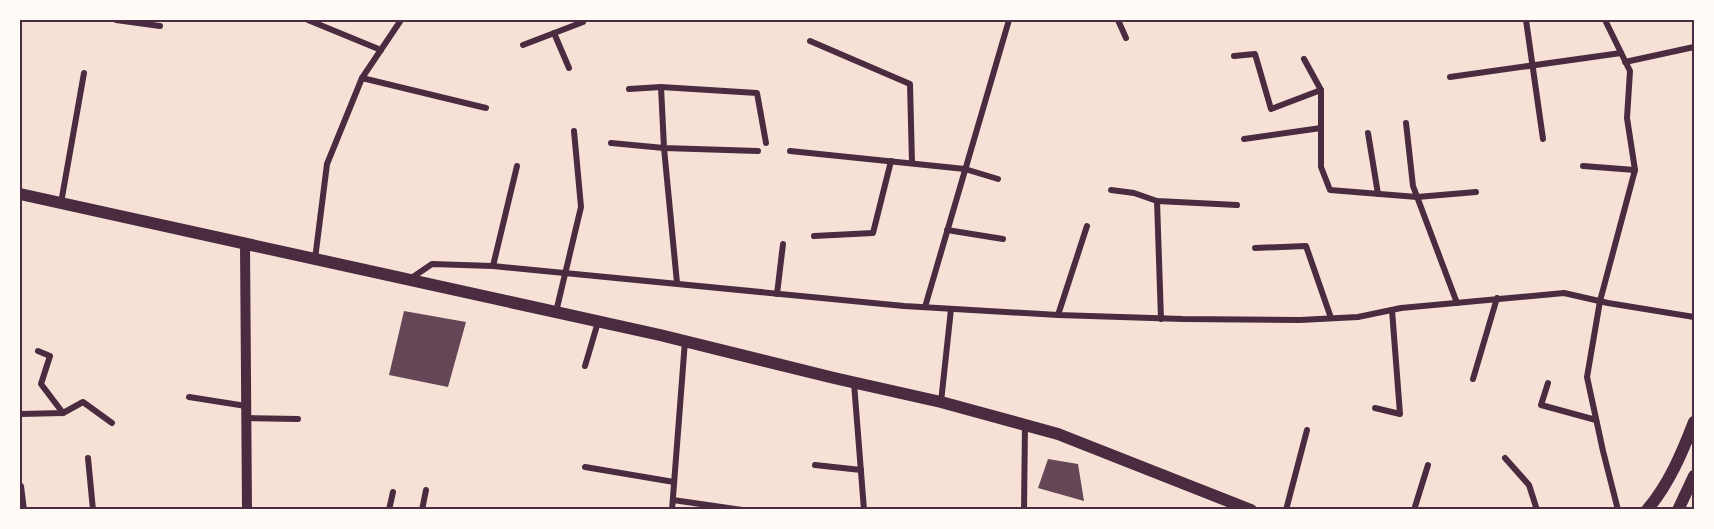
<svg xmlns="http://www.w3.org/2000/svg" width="1714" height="529" font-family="Lato,sans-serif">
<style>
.building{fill:#644757}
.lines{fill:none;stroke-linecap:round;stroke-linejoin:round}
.minor{stroke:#4a2c40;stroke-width:6}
.secondary{stroke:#4a2c40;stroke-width:10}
.primary{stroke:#4a2c40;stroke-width:12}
.neatline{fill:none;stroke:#4a2c40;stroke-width:2}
</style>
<rect width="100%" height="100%" fill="#f7e1d7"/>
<g class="building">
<path d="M404,311L466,322L448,387L389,375Z"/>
<path d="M1048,459L1078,464L1084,501L1038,488Z"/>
</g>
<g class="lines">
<g class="minor">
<path d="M116,20L160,26"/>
<path d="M308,20L381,50"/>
<path d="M1118,20L1126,38"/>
<path d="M1526,20L1543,139"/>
<path d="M1605,20L1630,71L1627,118L1635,170L1600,301L1587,377L1603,451L1618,510"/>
<path d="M554,33L569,68"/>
<path d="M810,41L910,84L912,163"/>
<path d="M523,45L583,22"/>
<path d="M1234,56L1255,54L1271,109L1321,90"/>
<path d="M1304,59L1321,90V167L1330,190L1417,197L1476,192"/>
<path d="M1625,62L1694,47"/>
<path d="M1450,77L1621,53"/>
<path d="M362,78L486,108"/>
<path d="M661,87L664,148L677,283"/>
<path d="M629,89L661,87L757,93L766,143"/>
<path d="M1406,123L1413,186L1457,303"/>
<path d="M1368,133L1378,194"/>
<path d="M1244,139L1321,128"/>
<path d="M611,143L664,148L758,151"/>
<path d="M790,151L965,169L998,179"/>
<path d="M1583,166L1635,170"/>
<path d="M1111,190L1134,193L1157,201L1237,205"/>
<path d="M1157,201L1161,319"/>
<path d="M61,203L84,73"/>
<path d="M947,230L1003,239"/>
<path d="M814,236L873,233L891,161"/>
<path d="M1255,248L1306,246L1331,318"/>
<path d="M315,259L327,164L362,78L401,20"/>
<path d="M493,266L517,166"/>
<path d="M410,279L432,264L493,266L904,306L1058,315L1183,319L1300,320L1358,317L1401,308L1564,293L1608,303L1694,317"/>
<path d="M777,294L783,244"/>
<path d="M925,307L1009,20"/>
<path d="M556,312L581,207L574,131"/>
<path d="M1058,315L1087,226"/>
<path d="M38,351L50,356L41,384L63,413"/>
<path d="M585,366L598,322"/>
<path d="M1473,379L1497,298"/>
<path d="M854,383L864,510"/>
<path d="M1548,383L1541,405L1596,420"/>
<path d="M189,397L246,406"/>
<path d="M941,402L951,309"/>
<path d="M1375,408L1400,414L1392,310"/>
<path d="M20,414L63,413L83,402L112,423"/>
<path d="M246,418L298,419"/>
<path d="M88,458L93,510"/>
<path d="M1505,458L1529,485L1537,510"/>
<path d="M815,465L861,470"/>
<path d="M585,467L674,482"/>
<path d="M21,486L24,510"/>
<path d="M673,500L742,510"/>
<path d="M389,510L393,492"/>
<path d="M422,510L426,490"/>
<path d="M672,510L685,341"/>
<path d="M1024,510L1025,425"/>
<path d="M1286,510L1307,430"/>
<path d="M1414,510L1428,465"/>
</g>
<path class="secondary" d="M245,245L247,510"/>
<g class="primary">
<path d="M20,194L660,335L834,378L941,402L1058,434L1251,510"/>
<path d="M1647,510C1669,484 1682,453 1694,422"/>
<path d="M1678,510L1694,476"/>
</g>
</g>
<rect width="1714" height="529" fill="none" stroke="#fffaf5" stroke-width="42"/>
<rect x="21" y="21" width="1672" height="487" class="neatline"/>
</svg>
